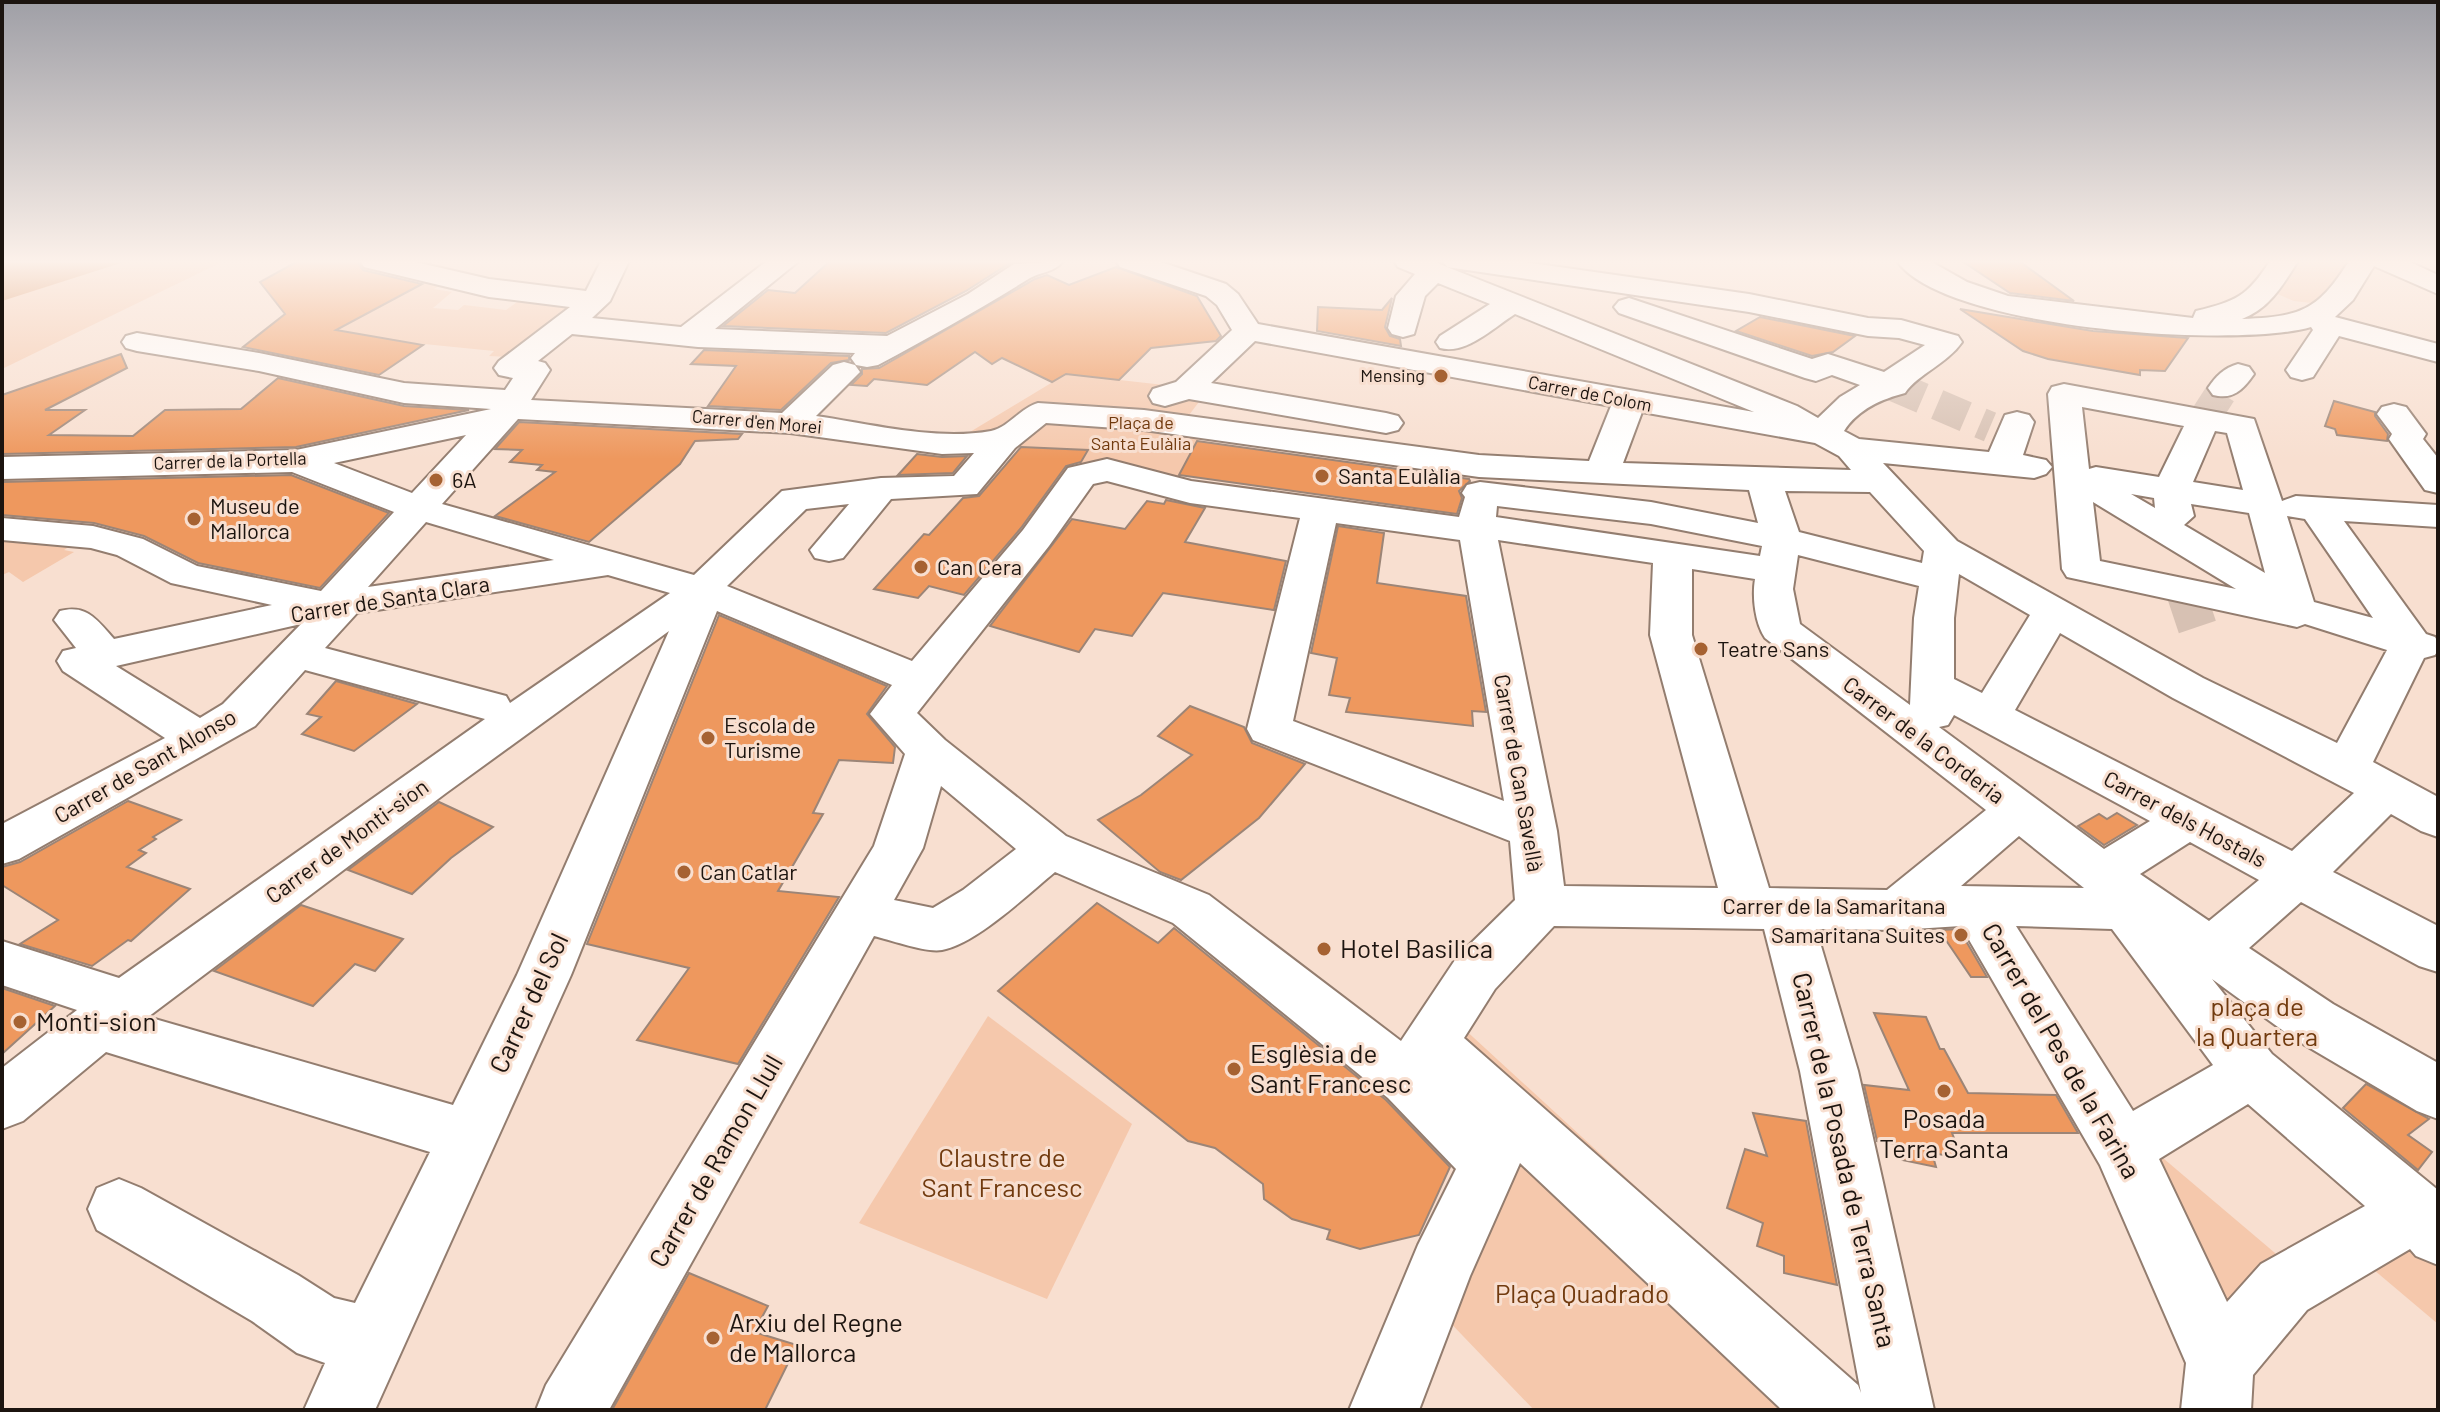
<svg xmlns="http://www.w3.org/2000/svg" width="2440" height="1412" font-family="Barlow,sans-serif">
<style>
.green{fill:#f5c8ac}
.water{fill:#d37f44}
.building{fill:#ee985e;stroke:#9c8577;stroke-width:2}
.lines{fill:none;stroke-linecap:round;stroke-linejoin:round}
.minor-tunnel-far1{stroke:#d7c1b3;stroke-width:31;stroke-dasharray:31 16;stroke-linecap:butt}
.minor-tunnel{stroke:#d7c1b3;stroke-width:39;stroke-dasharray:39 20;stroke-linecap:butt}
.minor-casing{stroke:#937d6f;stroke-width:4}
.minor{fill:#fff;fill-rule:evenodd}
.poi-dot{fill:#a66232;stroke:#f8dfd0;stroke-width:3}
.labels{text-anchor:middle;stroke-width:6;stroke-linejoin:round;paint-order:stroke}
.far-poi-label{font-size:18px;fill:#1c140f;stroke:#f8dfd0;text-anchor:end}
.far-street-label{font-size:18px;fill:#1c140f;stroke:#f8dfd0}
.far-park-label{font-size:18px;fill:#713a0e;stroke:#f8dfd0}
.poi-label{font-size:22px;fill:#1c140f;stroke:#f8dfd0;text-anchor:start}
.street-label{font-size:22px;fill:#1c140f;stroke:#f8dfd0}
.near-poi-label{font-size:26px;fill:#1c140f;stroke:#f8dfd0;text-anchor:start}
.near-street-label{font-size:26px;fill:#1c140f;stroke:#f8dfd0}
.near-park-label{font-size:26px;fill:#713a0e;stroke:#f8dfd0}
</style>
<rect width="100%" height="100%" fill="#f8dfd0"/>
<g class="green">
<path d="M2,261H224L2,369Z"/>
<path d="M2290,261H2352L2321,304L2294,301L2275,293Z"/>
<path d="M430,280L444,283L434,289L452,292L433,308L458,310L464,305L506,310L520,300L581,301L511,357L489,356L494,351L384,340L336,330Z"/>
<path d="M1066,374L1173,386L1205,394L1189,415L1211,418L1193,448L1198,467L1184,465L1175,482L1072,477L1087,450L1009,447L960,438Z"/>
<path d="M2,535L78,541L64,550L74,552L23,582L9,572L2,575Z"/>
<path d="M988,1016L1132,1124L1047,1299L859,1223Z"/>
<path d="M1461,1026L1705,1250L1865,1410H1534L1440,1312L1490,1163Z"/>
<path d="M2157,1153L2275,1253L2284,1287L2220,1362Z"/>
<path d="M2438,1234V1324L2348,1248Z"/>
</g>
<path class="water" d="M2,261H127L2,301Z"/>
<g class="building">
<path d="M298,261H357L363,270L422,284L336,330L423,345L379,375L243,347L285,314L260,282Z"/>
<path d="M830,261H1013L966,291L886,333L723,326L768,290L795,293Z"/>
<path d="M1962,261H2019L2074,301L2010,293Z"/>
<path d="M1116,267L1197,296L1221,336L1216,341L1151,348L1119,380L1066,374L1052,382L1002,358L992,364L975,352L927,385L874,379L867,386L851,385L862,374V369L879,368L1035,279L1047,275L1069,285Z"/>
<path d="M1392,298L1385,327L1390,336L1400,339L1401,346L1317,331L1318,307L1382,310Z"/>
<path d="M1960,309L2093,331L2188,338L2165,371L2140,370V375L2048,359L2023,351Z"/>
<path d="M1760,317L1855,336L1833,352L1812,356L1736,331Z"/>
<path d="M704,350L849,356V360L831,363L781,410L708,406L736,366L691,364Z"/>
<path d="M121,354L127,368L45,410H85L49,435L133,436L165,410L241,409L278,378L404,406L469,410L296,447L2,454V395Z"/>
<path d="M2334,401L2375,412V416L2388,434L2387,441L2337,435L2335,429L2325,426Z"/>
<path d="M519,422L742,434L738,439L695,441L680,464L589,542L495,516L555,472L537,470L542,465L510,462L522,450L495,449Z"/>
<path d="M1197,441L1469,479L1470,481L1459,491L1462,498L1457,514L1179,475Z"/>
<path d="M1021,447L1088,450L1081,462L1066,466L1021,528L964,595L929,586L918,598L874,589L924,534L929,535L963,498L979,496Z"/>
<path d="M917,454L942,457L967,456L953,473L898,475Z"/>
<path d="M291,475L389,513L320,588L198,563L144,536L94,523L2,515V482Z"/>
<path d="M1166,500L1205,508L1185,542L1286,561L1274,610L1163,593L1132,636L1095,629L1079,652L990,626L1072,519L1125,529L1147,501L1164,504Z"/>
<path d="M1338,526L1384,533L1377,583L1466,596L1486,712L1472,711L1473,726L1346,712L1350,698L1329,695L1337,658L1311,653Z"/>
<path d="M719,615L887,686L867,714L895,747L893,763L839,760L813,813L823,814L778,891L839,897L738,1064L637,1040L689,968L587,944Z"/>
<path d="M336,681L417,704L354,751L302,734L321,717L307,714Z"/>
<path d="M1190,706L1244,727L1252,743L1305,764L1259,818L1181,880L1160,872L1098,820L1141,795L1192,755L1158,736Z"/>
<path d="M128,801L181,820L153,837L156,839L139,850L146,853L127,867L190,889L131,941L128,940L92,966L20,944L58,920L2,885V867L20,862Z"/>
<path d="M439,802L493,827L451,858L412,894L348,870Z"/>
<path d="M2117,813L2137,825L2104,845L2078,826L2099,814L2107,819Z"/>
<path d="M1097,903L1158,943L1174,928L1386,1100L1450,1167L1419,1235L1360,1249L1327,1239L1330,1230L1292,1219L1264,1199L1263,1184L1215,1148L1188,1141L998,991Z"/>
<path d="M301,905L403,939L375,971L355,964L313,1006L214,971Z"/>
<path d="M1959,929L1987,977H1971L1939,930Z"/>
<path d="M2,988L55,1006L2,1054Z"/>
<path d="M1874,1013L1926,1017L1940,1049H1944L1968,1093L2056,1095L2078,1133H1952L1962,1158L1932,1153L1936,1167L1902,1160L1897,1144L1877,1141L1864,1085L1909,1090Z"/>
<path d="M2366,1084L2429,1119L2408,1135L2432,1152L2418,1170L2343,1108Z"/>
<path d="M1753,1113L1806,1121L1837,1285L1784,1273V1256L1757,1246L1763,1223L1727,1208L1745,1149L1767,1156Z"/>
<path d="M689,1273L768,1306L754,1332L797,1345L765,1410H612Z"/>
</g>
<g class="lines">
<g class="minor-tunnel-far1">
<path d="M1894,386L1990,427"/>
<path d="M2204,419L2224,388"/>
</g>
<path class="minor-tunnel" d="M2185,590L2198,629"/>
<g class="minor-casing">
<g id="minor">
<path d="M360,261H411L489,279L586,291L601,261H629L610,301L592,318L681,327L767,261H799L715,329L887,336L968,294L1014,264L1063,261C1055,272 1041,272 1030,278C980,309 930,337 878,365L867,367L856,365L851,358L855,353L698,347L572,334L538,361L545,363L550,370L531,400L782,413L833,365L844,362L855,365L860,372L816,416C872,424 935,441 991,431C1008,428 1020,408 1038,403L1144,410L1479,455L1589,461L1611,406L1255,341L1211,383L1386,413L1398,416L1403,423L1398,430L1386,433L1189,399L1165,406L1153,403L1149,396L1153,389L1176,382L1232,330L1217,305L1206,296L1120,267L1116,261H1158L1226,284L1238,294L1258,324L1754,412L1515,314C1493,328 1466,355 1440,348L1436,342L1440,336L1490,304L1438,283L1425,296L1414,334L1403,337L1392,334L1388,328L1396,296L1415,274L1398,267L1394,261H1433L1447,267L1443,261H1517L1749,294L1868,318L1901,320L1958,336L1962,342C1947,364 1918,374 1905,393C1882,399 1858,409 1844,431L1859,439L1989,452L2005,415L2017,412L2029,415L2034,422L2023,455L2046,460L2052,467L2046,474L2034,478L1883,463L1957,541L2203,678L2337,743L2387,650L2305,624L2297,627L2067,577L2062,569L2048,394L2052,387L2064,384L2254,419L2282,501L2296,496L2438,505V527L2344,521L2426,634L2435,637C2439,643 2439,649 2435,655L2424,658L2373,762L2438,797V837L2421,831L2391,814L2333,872L2438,926V972L2419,966L2301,902L2249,948L2333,1004L2438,1063V1119L2417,1111L2293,1038L2212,979L2272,1054L2438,1190V1265L2416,1256L2410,1249L2307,1310L2253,1375L2251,1410H2181L2186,1363L2100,1165L1961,926L1898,930L1816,929L1858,1071L1934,1410H1782L1520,1163L1470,1276L1419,1410H1349L1418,1245L1456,1169L1388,1098L1173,923L1055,872C1027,895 976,944 942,950C926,953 891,940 874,936L609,1410H536L546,1385L874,846L905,754L870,714L892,685L717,611L571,975L375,1410H304L325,1363L297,1353L252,1321L97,1230L88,1209L97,1188L119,1179L141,1188L298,1275L334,1298L355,1303L430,1152L106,1052L23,1121L2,1129V1068L77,1010L2,985V941L119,978L485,719L305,670L255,726L19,859L2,864V824L165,738L63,671L57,661L63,651L76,648L54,620L60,611C87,604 97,620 114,639L272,605L171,583L117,555L91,548L2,540V518L93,526L143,539L197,566L321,591L394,512L292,472L2,479V457L296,450L491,409L404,403L259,371L137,351L126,348L122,342L126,336L137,333L259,353L404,383L505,390L513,378L499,375L494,368L499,361L570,307L489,297L364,267ZM1447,267L1749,312L1868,336L1899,338L1925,345L1884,372L1828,354L1812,359L1629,298L1619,301L1614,307L1619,313L1805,378L1816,381L1832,375L1860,385L1840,397L1818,418L1797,406ZM2082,407L2184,426L2159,477L2096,467L2089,469ZM1642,412L1815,443L1839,456L1851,470L1623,463ZM518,419L790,433L942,454L974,453L954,476L881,478L782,491L694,575L442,504ZM1046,423L1144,430L1479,477L1749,490L1758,523L1651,502L1480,482L1467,485L1462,493L1465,497L1459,517L1191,481L1107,459L1068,468L1023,530L912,661L727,586L806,509L849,504L810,550L815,558L829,561L843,558L891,499L977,494L1015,448ZM2215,431L2227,433L2243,490L2193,482ZM466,435L412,493L334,463ZM1107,481L1190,503L1300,518L1247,729L1253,740L1510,841L1515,900L1457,957L1401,1041L1209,895L1066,836L945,740L917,713L1049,546L1093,484ZM1785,491L1870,492L1924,551L1922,563L1799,532ZM2131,494L2154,498L2155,508ZM2093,502L2236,589L2100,561ZM2191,504L2249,513L2265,573L2184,525L2194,516ZM1497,506L1651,524L1762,546L1760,556L1496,517ZM2287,516L2305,519L2373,618L2314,602ZM426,522L554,560L368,587ZM1336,523L1460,540L1504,801L1293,721ZM1498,540L1653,563L1650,635L1718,888L1564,886L1557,831ZM1798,555L1919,586L1914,618L1910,705L1800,624L1793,589ZM1692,569L1755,579C1752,597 1755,623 1765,638L1986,810L1887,890L1769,888L1692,635ZM1959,574L2030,615L1982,693L1954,679V618ZM608,575L670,593L510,703L506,696L325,648L357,613ZM301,624L223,704L200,718L116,666ZM669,631L517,975L453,1105L148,1017L446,793ZM2060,633L2173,698L2354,793L2292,851L2015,710ZM1954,715L2150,821L2104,849L1939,727L1948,725ZM941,786L1016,849L963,890L933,908L894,900L923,848ZM2019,836L2084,888H2085L1961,886ZM2190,842L2259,880L2209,921L2140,874ZM1554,926L1764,929L1800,1071L1861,1393L1858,1385L1464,1038L1495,989ZM2016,926L2112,929L2213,1065L2133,1111ZM2248,1104L2365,1206L2261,1264L2227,1302L2159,1159Z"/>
<path d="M1897,261H1930L1967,282L2008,296L2193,318L2196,311C2236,301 2247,297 2270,261H2298C2283,285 2269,309 2242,319C2300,317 2318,311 2349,261H2408L2438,275V294L2374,266L2353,300L2335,317L2438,344V362L2339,336L2313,377L2302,380L2291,377L2286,370L2313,330L2311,327C2236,349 1944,329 1897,261Z"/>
<path d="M2238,364L2249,367L2254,374C2243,390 2233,400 2213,395L2208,388C2216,376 2224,368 2238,364Z"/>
<path d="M2394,404L2406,407L2426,434L2423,439L2438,458V493L2425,490L2389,439L2392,434L2377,414L2382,407Z"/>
</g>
</g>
<use href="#minor" class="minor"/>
</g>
<linearGradient id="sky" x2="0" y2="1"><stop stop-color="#9f9fa6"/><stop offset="0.57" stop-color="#fcf1ea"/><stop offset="1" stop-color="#fcf1ea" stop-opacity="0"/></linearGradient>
<rect width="2440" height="459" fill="url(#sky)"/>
<g class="poi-dot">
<circle cx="1441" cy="376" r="8"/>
<circle cx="1322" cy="476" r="8"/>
<circle cx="436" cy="480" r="8"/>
<circle cx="194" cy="519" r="8"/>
<circle cx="921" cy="567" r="8"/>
<circle cx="1701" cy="649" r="8"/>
<circle cx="708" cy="738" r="8"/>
<circle cx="684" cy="872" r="8"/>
<circle cx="1961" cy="935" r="8"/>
<circle cx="1324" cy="949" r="8"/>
<circle cx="20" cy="1022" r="8"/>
<circle cx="1234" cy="1069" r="8"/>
<circle cx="1944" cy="1091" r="8"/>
<circle cx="713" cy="1338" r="8"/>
</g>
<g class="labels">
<g class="far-poi-label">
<text x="1425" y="382">Mensing</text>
</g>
<g class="far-street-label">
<text transform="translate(1590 394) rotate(11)" y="6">Carrer de Colom</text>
<text transform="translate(757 422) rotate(5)" y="6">Carrer d'en Morei</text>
<text transform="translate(230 461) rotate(-2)" y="6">Carrer de la Portella</text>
</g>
<g class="far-park-label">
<text x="1141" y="429">Plaça de<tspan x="1141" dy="21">Santa Eulàlia</tspan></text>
</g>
<g class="poi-label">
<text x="1338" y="484">Santa Eulàlia</text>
<text x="452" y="488">6A</text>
<text x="210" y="514">Museu de<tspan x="210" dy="25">Mallorca</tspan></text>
<text x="937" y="575">Can Cera</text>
<text x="1717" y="657">Teatre Sans</text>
<text x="724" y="733">Escola de<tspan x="724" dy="25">Turisme</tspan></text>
<text x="700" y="880">Can Catlar</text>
<text x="1945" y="943" text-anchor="end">Samaritana Suites</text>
</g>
<g class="street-label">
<text transform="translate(390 599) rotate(-9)" y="8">Carrer de Santa Clara</text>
<text transform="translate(1924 740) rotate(37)" y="8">Carrer de la Corderia</text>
<text transform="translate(145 766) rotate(-30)" y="8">Carrer de Sant Alonso</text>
<text transform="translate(1519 773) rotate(80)" y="8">Carrer de Can Savellà</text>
<text transform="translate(2185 819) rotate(28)" y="8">Carrer dels Hostals</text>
<text transform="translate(347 841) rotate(-36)" y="8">Carrer de Monti-sion</text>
<text x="1834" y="914">Carrer de la Samaritana</text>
</g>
<g class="near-poi-label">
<text x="1340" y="958">Hotel Basilica</text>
<text x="36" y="1031">Monti-sion</text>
<text x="1250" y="1063">Esglèsia de<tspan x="1250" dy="30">Sant Francesc</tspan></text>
<text x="1944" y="1128" text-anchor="middle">Posada<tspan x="1944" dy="30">Terra Santa</tspan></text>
<text x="729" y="1332">Arxiu del Regne<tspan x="729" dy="30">de Mallorca</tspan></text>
</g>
<g class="near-street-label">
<text transform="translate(529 1003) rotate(-65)" y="9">Carrer del Sol</text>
<text transform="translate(2061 1051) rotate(60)" y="9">Carrer del Pes de la Farina</text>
<text transform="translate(1844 1160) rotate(77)" y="9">Carrer de la Posada de Terra Santa</text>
<text transform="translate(716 1161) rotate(-60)" y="9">Carrer de Ramon Llull</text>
</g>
<g class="near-park-label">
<text x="2257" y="1016">plaça de<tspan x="2257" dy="30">la Quartera</tspan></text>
<text x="1002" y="1167">Claustre de<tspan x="1002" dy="30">Sant Francesc</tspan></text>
<text x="1582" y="1303">Plaça Quadrado</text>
</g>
</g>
<rect width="2440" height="1412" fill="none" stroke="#1c140f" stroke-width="8"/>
</svg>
